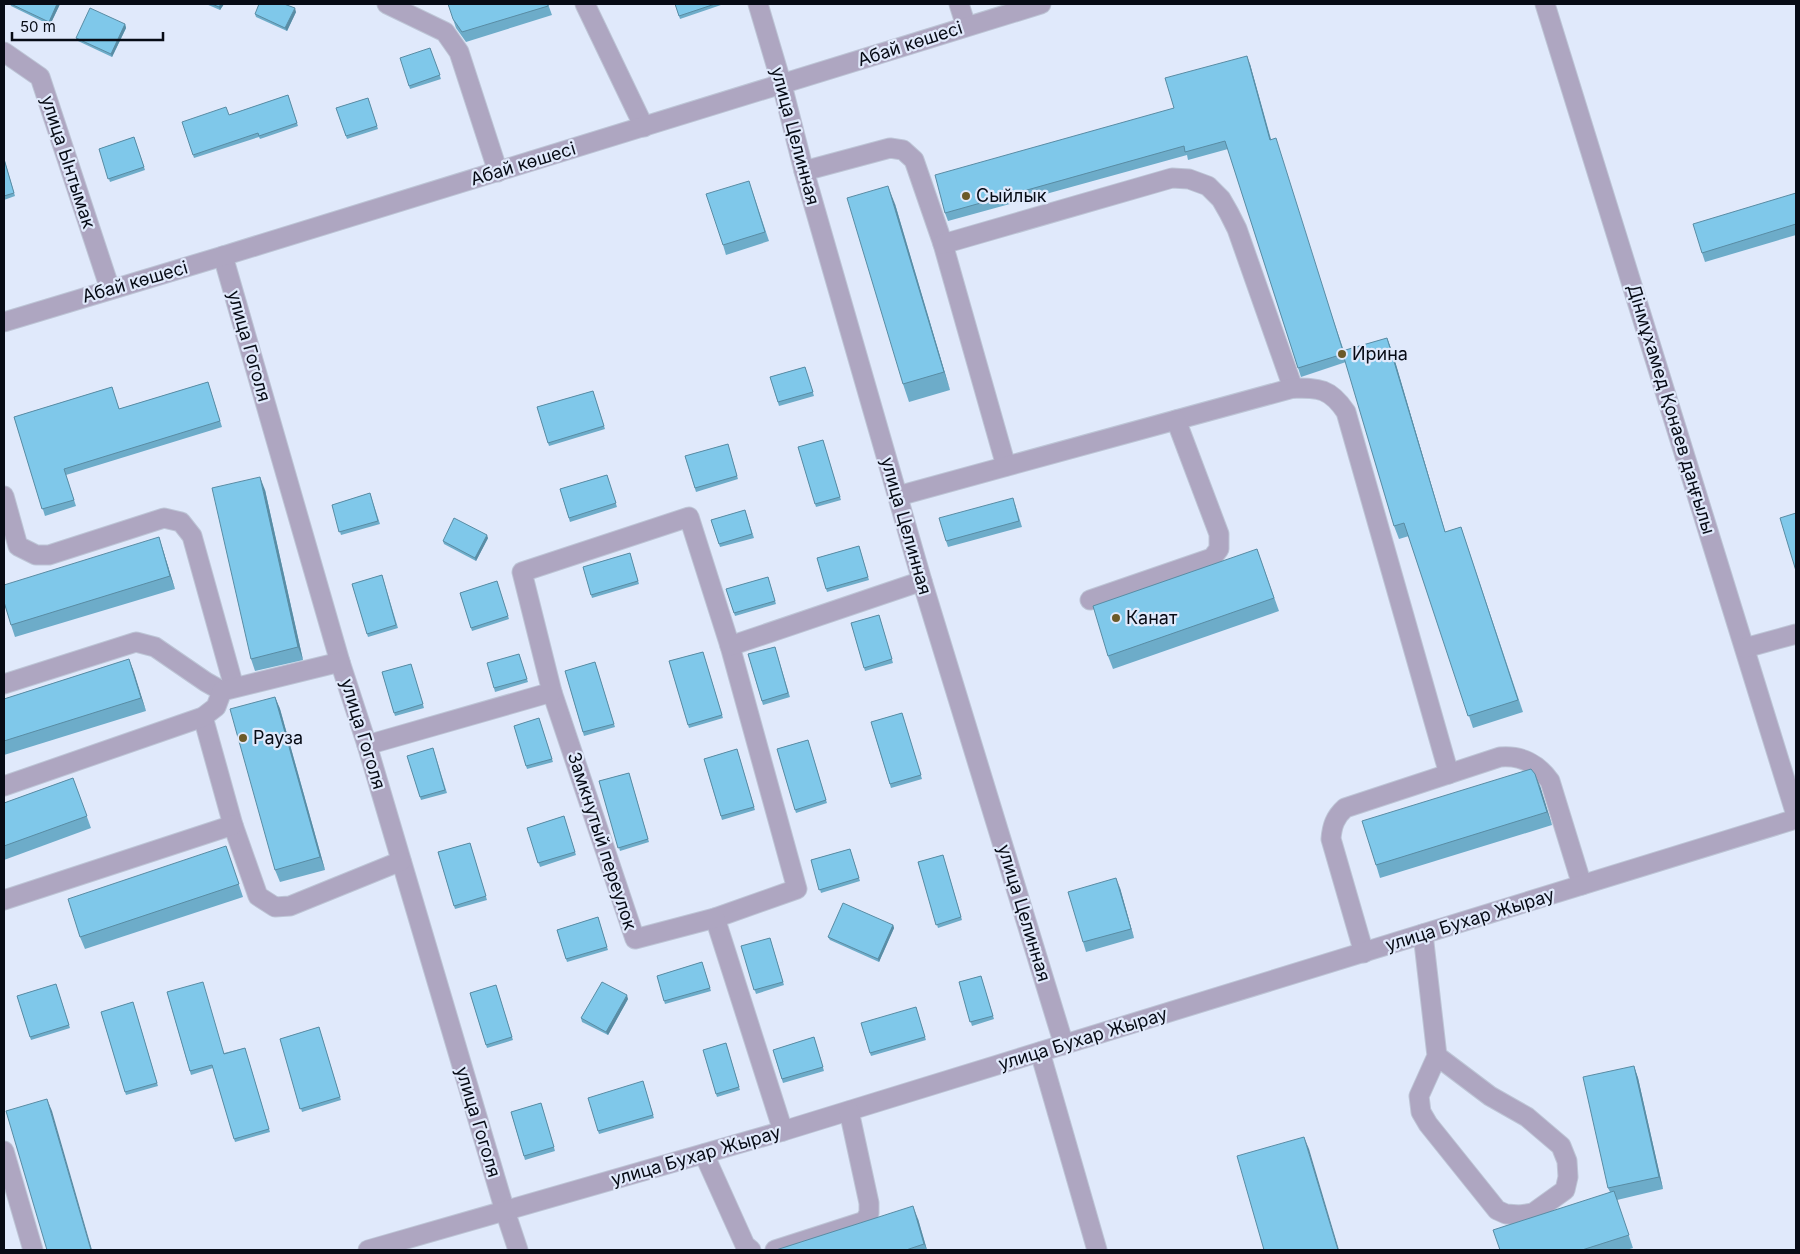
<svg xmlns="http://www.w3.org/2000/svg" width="1800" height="1254" font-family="Inter,sans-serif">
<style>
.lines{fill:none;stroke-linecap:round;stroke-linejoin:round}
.minor-casing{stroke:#bdc5d6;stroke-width:21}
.minor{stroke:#aea6c1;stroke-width:19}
.wall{fill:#6dacc9}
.shaded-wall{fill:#598ca4}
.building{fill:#7fc8ea;stroke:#598ca4}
.poi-dot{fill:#6c5a28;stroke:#e0e9fb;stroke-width:2}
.labels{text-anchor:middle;stroke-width:4.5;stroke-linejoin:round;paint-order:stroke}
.street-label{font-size:18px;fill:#070b15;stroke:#e0e9fb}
.poi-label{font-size:18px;fill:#070b15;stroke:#e0e9fb;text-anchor:start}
</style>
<rect width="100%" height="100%" fill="#e0e9fb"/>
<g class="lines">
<g class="minor-casing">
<g id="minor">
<path d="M387,4L445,32L459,52L498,172"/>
<path d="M585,4L644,127"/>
<path d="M758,4L782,85L804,171L922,581L1064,1045"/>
<path d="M959,4L966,26"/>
<path d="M1545,4L1796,815"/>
<path d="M4,52L40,77L110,289"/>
<path d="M804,171L890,148L903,150L914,160L943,244L1006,466"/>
<path d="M943,244L1172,178L1189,179L1208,186L1221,199L1229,213L1237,229L1293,388"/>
<path d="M223,256L340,662L367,745L505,1211L518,1250"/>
<path d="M4,322L223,256L1041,4"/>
<path d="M4,496L18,546L36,555H49L164,518L181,522L192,536L234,687"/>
<path d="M898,496L1293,388C1319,388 1330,388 1346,412L1449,774"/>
<path d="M1090,600L1212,558L1219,549V534L1176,420"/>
<path d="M730,646L797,889L715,918L783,1131"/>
<path d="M1745,648L1796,634"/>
<path d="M4,684L136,642L155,647L206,682L222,691"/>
<path d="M552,692L635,939L715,918"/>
<path d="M203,717L233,825L258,896L275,907L290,906L401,861"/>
<path d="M367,745L552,692L522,572L689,517L730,646L922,581"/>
<path d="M4,786L203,717L216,707L222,691L340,662"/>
<path d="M4,900L233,825"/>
<path d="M1423,934L1437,1056L1419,1096L1421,1112L1428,1124L1497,1210L1506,1214L1520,1215L1533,1213L1565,1190L1568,1177L1567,1161L1561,1146L1527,1117L1490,1096L1437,1056"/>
<path d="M1364,953L1331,839C1332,826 1335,817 1345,808L1500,757C1521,755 1538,764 1550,781L1582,885"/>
<path d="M1040,1052L1097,1250"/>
<path d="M4,1151L33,1250"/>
<path d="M704,1154L745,1245L751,1250"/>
<path d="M368,1250L783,1131L1796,819"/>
<path d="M775,1250L865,1221L869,1213V1203L849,1111"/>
</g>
</g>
<use href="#minor" class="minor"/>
</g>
<g class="wall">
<path d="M10,4H60L50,25L11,6Z"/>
<path d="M206,4H224L220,10Z"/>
<path d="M548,4L552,15L466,42L456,28L453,19Z"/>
<path d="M675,4H721V5L680,19Z"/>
<path d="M296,12L287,31L256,17L255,14Z"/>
<path d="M125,24L126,28L112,57L78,41L76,38Z"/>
<path d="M430,48L441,79L410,89L409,86Z"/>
<path d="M1250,64L1271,139L1344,351L1387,338L1392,351L1445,532L1461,527L1523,712L1473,728L1409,536L1399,539L1394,526L1346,362L1301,377L1228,149L1188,160L1187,155L948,221L945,213L1174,108Z"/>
<path d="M288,95L298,126L260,139L259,137L194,158L193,155L229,115Z"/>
<path d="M368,98L378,129L347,139L336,108Z"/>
<path d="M134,137L145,170L110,182L99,149Z"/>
<path d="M4,158L15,196L4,200Z"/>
<path d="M752,190L769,241L726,255L723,245Z"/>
<path d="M1796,193V235L1705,262L1702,253Z"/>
<path d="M895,204L950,390L909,402L903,384Z"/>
<path d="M805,367L814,396L779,406L770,377Z"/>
<path d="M208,382L222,427L66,475L76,506L45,516L14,417L112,387L119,409Z"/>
<path d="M593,391L605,429L549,446L537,407Z"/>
<path d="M823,440L841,500L816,507L798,447Z"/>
<path d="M728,444L738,479L696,492L685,456Z"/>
<path d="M607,475L617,507L570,522L560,489Z"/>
<path d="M265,490L303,660L255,671L251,659Z"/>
<path d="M370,493L380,524L341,535L332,505Z"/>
<path d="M1015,504L1022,527L948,547L946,541Z"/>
<path d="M745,510L754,538L720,547L711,520Z"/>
<path d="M159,537L175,589L15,637L11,625Z"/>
<path d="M488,538L476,561L444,544L443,541Z"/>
<path d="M859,546L869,580L827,592L817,558Z"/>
<path d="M1257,549L1279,611L1113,669L1108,656Z"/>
<path d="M630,553L639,584L592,598L583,567Z"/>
<path d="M382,575L398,628L368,637L352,584Z"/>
<path d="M768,577L776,604L735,616L726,589Z"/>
<path d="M497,581L509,619L472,631L460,593Z"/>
<path d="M879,615L893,663L865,671L851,623Z"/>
<path d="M775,647L790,697L763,705L748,654Z"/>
<path d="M703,652L723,718L689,728L669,661Z"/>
<path d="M519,654L528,682L495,692L494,688Z"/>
<path d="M129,659L146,711L4,755V699Z"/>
<path d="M595,662L615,727L584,736L565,671Z"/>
<path d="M411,664L424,708L395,716L382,672Z"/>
<path d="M275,697L280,709L325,870L280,882L275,870Z"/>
<path d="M902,713L922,779L891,788L871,722Z"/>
<path d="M539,718L553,762L527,769L514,726Z"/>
<path d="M808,740L827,803L796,813L777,749Z"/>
<path d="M433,748L447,793L421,800L407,756Z"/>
<path d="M737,749L755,810L722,820L704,759Z"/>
<path d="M629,773L649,842L620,851L599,781Z"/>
<path d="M73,778L91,828L4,860V803Z"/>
<path d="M1540,786L1552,825L1380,878L1376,865Z"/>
<path d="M564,816L576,855L540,867L527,828Z"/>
<path d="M470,843L487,900L455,909L438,852Z"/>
<path d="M226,846L243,897L85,949L80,937Z"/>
<path d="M850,849L860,881L821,893L811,860Z"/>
<path d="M943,855L962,920L938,928L918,862Z"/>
<path d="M1120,888L1134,938L1086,952L1083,942Z"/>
<path d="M598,917L608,950L567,962L557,930Z"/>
<path d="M893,925L894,928L879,962L830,940L828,937Z"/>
<path d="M770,938L784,985L756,994L741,946Z"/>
<path d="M702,962L711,991L665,1004L657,976Z"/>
<path d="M981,976L994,1019L972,1026L959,982Z"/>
<path d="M56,984L70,1028L31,1040L17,996Z"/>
<path d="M496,985L513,1040L487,1048L470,993Z"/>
<path d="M167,992L224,1053L245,1048L270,1132L235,1142L213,1068L191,1075Z"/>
<path d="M628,999L608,1035L582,1022L581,1018Z"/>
<path d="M133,1002L158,1086L126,1095L101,1012Z"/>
<path d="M916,1007L926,1040L871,1056L870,1053Z"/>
<path d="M319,1027L341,1100L302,1112L280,1039Z"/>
<path d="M814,1037L824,1071L783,1083L773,1050Z"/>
<path d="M726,1043L740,1090L717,1097L703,1050Z"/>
<path d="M1634,1066L1638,1078L1663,1189L1617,1200L1633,1248L1626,1250H1500L1610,1192L1608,1188Z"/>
<path d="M643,1081L654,1118L599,1134L598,1131Z"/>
<path d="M541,1103L555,1151L525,1160L511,1112Z"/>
<path d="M918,1219L927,1250H776Z"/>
</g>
<g class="shaded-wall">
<path d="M57,4H60L50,25L49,22Z"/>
<path d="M221,4H224L220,10L219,7Z"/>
<path d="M295,8L296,12L287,31L285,28Z"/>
<path d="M125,24L126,28L112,57L111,54Z"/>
<path d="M1247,56L1250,64L1273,148L1270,140Z"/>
<path d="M888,186L895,204L950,390L944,372Z"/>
<path d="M1387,338L1392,351L1449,545L1445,532Z"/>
<path d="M260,477L265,490L303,660L298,647Z"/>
<path d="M487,535L488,538L476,561L475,558Z"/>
<path d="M159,537L175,589L170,576Z"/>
<path d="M129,659L134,672L146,711L141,698Z"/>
<path d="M275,697L280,709L325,870L320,857Z"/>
<path d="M1535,774L1540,786L1552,825L1547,812Z"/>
<path d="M1116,878L1120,888L1134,938L1131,929Z"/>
<path d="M893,925L894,928L879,962L878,959Z"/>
<path d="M627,995L628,999L608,1035L606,1032Z"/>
<path d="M1634,1066L1638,1078L1663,1189L1659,1177Z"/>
<path d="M47,1099L52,1111L92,1250H91Z"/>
<path d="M1304,1137L1309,1149L1339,1250H1338Z"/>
<path d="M913,1206L918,1219L927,1250L924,1244Z"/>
</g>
<g class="building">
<path d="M11,4H57L49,22Z"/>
<path d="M212,4H221L219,7Z"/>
<path d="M259,4H284L295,8L285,28L255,14Z"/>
<path d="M448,4H548V6L462,32L453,19Z"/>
<path d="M675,4H715L679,16Z"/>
<path d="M90,8L125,24L111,54L76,38Z"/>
<path d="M430,48L440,75L409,86L400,58Z"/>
<path d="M1247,56L1270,140L1276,138L1343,351H1342L1343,354L1298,368L1225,141L1185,152L1184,146L945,213L935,175L1174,108L1165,78Z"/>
<path d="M288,95L297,123L259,136L258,133L193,155L182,122L226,107L229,115Z"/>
<path d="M368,98L377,126L346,136L336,108Z"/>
<path d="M134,137L144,167L108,179L99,149Z"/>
<path d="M4,159L14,193L4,196Z"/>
<path d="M749,181L765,232L723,245L706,194Z"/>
<path d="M888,186L944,372L903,384L847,198Z"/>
<path d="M1796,193V224L1702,253L1693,224Z"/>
<path d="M1387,338L1445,532L1461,527L1518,700L1468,716L1404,523L1394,526L1342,351Z"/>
<path d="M805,367L813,392L778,402L770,377Z"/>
<path d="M208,382L220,421L64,469L74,500L42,509L14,417L112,387L119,409Z"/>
<path d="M593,391L604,426L548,443L537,407Z"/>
<path d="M823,440L840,497L815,504L798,447Z"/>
<path d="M728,444L737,476L695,488L685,456Z"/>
<path d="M607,475L616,503L569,518L560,489Z"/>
<path d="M260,477L298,647L251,659L212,488Z"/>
<path d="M370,493L378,521L339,532L332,505Z"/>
<path d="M1013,498L1019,521L946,541L939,518Z"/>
<path d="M745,510L752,534L719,544L711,520Z"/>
<path d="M1796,513V571L1780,518Z"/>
<path d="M454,518L487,535L475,558L443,541Z"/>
<path d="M159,537L170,576L11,625L4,602V585Z"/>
<path d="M859,546L868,577L826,589L817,558Z"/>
<path d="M1257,549L1274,598L1108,656L1093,606Z"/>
<path d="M630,553L638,581L591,595L583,567Z"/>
<path d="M382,575L396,625L367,634L352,584Z"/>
<path d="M768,577L775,601L734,613L726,589Z"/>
<path d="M497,581L508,616L471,628L460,593Z"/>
<path d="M879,615L892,659L864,668L851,623Z"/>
<path d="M775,647L788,693L762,701L748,654Z"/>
<path d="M703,652L722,715L688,725L669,661Z"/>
<path d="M519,654L527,679L494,688L487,663Z"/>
<path d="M129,659L141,698L4,741V699Z"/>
<path d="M595,662L614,724L583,732L565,671Z"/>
<path d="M411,664L423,704L394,713L382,672Z"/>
<path d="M275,697L320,857L275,870L230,709Z"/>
<path d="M902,713L921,775L890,784L871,722Z"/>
<path d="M539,718L552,759L526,766L514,726Z"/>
<path d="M808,740L826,800L795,810L777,749Z"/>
<path d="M433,748L445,790L420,797L407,756Z"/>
<path d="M737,749L754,807L721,816L704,759Z"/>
<path d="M1531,769L1535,774L1547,812L1376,865L1362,821Z"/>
<path d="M629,773L648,839L618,848L599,781Z"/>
<path d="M73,778L87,816L4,846V803Z"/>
<path d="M564,816L575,852L538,863L527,828Z"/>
<path d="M470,843L486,896L454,906L438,852Z"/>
<path d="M226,846L239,884L80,937L68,899Z"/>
<path d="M850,849L859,878L819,890L811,860Z"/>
<path d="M943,855L961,917L936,925L918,862Z"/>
<path d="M1116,878L1131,929L1083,942L1068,892Z"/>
<path d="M843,903L893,925L878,959L828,937Z"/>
<path d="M598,917L607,947L566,959L557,930Z"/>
<path d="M770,938L783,982L754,990L741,946Z"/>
<path d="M702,962L710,988L664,1001L657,976Z"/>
<path d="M981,976L993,1016L970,1022L959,982Z"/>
<path d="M203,982L224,1054L245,1048L269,1129L234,1139L212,1065L190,1071L167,992Z"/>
<path d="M602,982L627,995L606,1032L581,1018Z"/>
<path d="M56,984L69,1025L30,1037L17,996Z"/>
<path d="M496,985L512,1037L486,1045L470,993Z"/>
<path d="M133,1002L157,1083L125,1092L101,1012Z"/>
<path d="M916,1007L925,1037L870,1053L861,1023Z"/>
<path d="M319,1027L340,1097L300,1109L280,1039Z"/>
<path d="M814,1037L823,1067L782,1079L773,1050Z"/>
<path d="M726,1043L739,1087L716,1094L703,1050Z"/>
<path d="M1634,1066L1659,1177L1608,1188L1583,1077Z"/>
<path d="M643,1081L653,1115L598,1131L588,1098Z"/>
<path d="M47,1099L91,1250H47L6,1111Z"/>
<path d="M541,1103L554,1147L524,1156L511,1112Z"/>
<path d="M1304,1137L1338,1250H1264L1237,1156Z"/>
<path d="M1614,1191L1629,1235L1582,1250H1500L1493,1230Z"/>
<path d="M913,1206L924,1244L906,1250H776Z"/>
</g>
<g class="poi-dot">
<circle cx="966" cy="196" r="5"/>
<circle cx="1342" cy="354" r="5"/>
<circle cx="1116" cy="618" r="5"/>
<circle cx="243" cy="738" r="5"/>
</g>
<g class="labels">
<g class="street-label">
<text transform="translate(910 44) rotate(-18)" y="6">Абай көшесі</text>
<text transform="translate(795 136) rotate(75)" y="6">улица Целинная</text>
<text transform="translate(68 162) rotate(72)" y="6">улица Ынтымак</text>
<text transform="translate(523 164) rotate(-17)" y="6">Абай көшесі</text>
<text transform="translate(135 282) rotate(-16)" y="6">Абай көшесі</text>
<text transform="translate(249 346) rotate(74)" y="6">улица Гоголя</text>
<text transform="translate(1671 409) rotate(73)" y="6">Дінмұхамед Қонаев даңғылы</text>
<text transform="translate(906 526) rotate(74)" y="6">улица Целинная</text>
<text transform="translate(363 734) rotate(73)" y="6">улица Гоголя</text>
<text transform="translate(602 841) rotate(72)" y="6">Замкнутый переулок</text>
<text transform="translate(1024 913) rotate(73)" y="6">улица Целинная</text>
<text transform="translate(1470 920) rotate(-17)" y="6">улица Бухар Жырау</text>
<text transform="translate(1083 1039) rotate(-17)" y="6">улица Бухар Жырау</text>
<text transform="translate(478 1122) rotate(73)" y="6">улица Гоголя</text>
<text transform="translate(696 1156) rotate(-16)" y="6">улица Бухар Жырау</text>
</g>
<g class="poi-label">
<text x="976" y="202">Сыйлык</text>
<text x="1352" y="360">Ирина</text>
<text x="1126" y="624">Канат</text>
<text x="253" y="744">Рауза</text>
</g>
</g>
<rect width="1800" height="1254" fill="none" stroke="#070b15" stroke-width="10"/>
<path d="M12 32v8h151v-8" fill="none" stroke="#070b15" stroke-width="2.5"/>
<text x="20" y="32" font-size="15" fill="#070b15" stroke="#e0e9fb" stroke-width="4" paint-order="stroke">50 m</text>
</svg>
